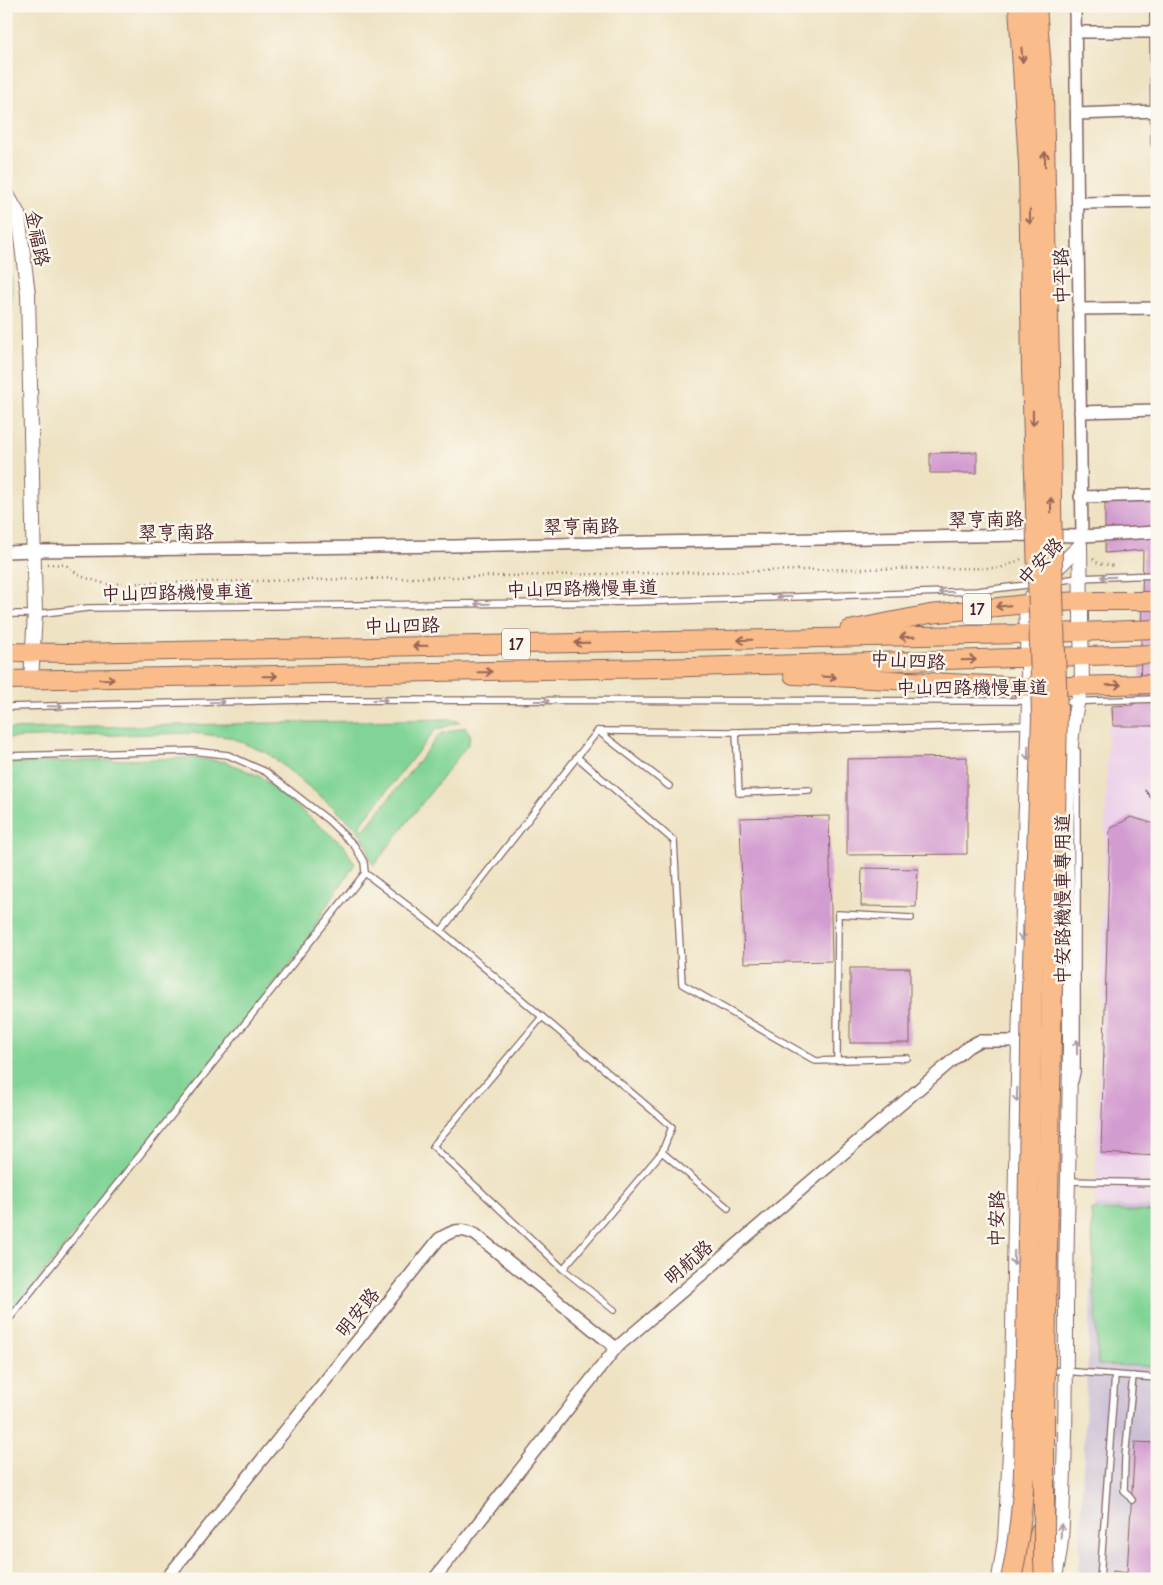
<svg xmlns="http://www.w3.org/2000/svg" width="1163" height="1585" font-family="'Comic Neue','LXGW WenKai TC',sans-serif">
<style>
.built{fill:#ecd1ea}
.industrial{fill:#cbbfd5}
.green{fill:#81d495;stroke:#667a60}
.building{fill:#d39cd0}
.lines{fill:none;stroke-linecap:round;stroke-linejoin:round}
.service-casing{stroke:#836360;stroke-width:8}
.minor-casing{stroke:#836360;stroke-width:14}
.tertiary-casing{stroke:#836360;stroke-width:16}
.primary-casing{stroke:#836360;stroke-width:20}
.motorway-casing{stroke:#836360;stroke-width:22}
.path{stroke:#836360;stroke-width:2.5;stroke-dasharray:1 4;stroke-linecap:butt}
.service{stroke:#fff;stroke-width:5.5}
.minor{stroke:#fff;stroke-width:11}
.tertiary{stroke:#fff;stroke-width:14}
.primary{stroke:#f9bc8a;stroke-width:18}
.motorway{stroke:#f9bc8a;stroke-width:20}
.tram{stroke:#4a1f2b;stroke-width:1}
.motorway-bridge-casing{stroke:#836360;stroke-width:22;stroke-linecap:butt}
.motorway-bridge{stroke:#f9bc8a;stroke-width:20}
.oneway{stroke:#996656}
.oneway2{stroke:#ae9aa0}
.labels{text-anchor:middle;stroke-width:5;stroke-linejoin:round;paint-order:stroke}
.shield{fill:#fbf7ec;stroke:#7f6065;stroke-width:1}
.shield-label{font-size:18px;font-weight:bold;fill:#4a1f2b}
.street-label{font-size:19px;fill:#4a1f2b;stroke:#fbf7ec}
</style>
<rect width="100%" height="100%" fill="#fbf7ec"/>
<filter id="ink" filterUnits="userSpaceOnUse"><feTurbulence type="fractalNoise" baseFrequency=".02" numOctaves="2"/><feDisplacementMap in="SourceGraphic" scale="10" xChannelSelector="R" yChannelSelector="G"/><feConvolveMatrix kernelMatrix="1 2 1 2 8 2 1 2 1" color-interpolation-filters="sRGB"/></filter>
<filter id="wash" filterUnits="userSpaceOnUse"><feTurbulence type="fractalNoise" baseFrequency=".0096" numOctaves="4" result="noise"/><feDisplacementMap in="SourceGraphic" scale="20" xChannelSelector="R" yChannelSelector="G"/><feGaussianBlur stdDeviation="1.12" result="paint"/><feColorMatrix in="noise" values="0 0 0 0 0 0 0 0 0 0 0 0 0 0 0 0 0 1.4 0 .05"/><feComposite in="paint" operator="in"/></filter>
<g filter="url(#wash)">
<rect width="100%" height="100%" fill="#eee2c2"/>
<path class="built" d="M1157,723V1207L1095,1205L1108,725Z"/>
<path class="industrial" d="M1095,1205L1157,1207V1579H1078Z"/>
<g class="green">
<path d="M6,250L12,280L6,517Z"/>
<path d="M448,719L460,722L435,730L359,826L364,830L440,734L465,727L470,734L469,743L374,865L369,858L368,847L358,830L331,805L269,754L229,737L191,733L6,738V729Z"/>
<path d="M193,758L226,762L261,777L344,846L355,864L325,908L306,944L6,1320V763Z"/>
<path d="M1091,1210L1157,1212V1366L1098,1365Z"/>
</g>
<g id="blocks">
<g class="building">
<path d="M977,452V473H930V453Z"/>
<path d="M1154,500V502H1157V550H1155L1153,703L1157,704V726H1113L1112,706L1133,705L1140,695L1143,550L1105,553V503Z"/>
<path d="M967,757V854L847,855V759Z"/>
<path d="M829,816L832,961L744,963L740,818Z"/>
<path d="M1131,817L1155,824L1157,826V1156L1101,1153L1110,829Z"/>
<path d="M862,868L918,869L916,907L861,906Z"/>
<rect x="850" y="968" width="60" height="75"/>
<path d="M1135,1442L1157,1443V1579H1113V1571L1127,1573Z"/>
</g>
</g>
</g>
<g filter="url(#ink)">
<use href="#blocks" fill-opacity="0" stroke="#836360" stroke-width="1"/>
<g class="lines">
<g class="service-casing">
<g id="service">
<path d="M1057,581L1079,578L1157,575"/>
<path d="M6,614H35L88,608L636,602L977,591L1035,584"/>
<path d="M1061,702L1157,699"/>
<path d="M6,707L305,700L1029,701"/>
<path d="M598,731L577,757L674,841L682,984L816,1061L907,1058"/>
<path d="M598,731L736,732L1028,725"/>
<path d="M598,731L669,786"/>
<path d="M736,732L739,793L809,790"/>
<path d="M6,756L192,751L228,755L266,772L328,820L354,845L364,862L365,873L6,1323"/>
<path d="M365,873L441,931L672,1127L662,1152L563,1269"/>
<path d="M441,931L577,757"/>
<path d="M542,1017L433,1146L563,1269L614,1310"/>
<path d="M837,1059L838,914L911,918"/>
<path d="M1075,1081L1077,1072V751"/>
<path d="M662,1152L728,1208"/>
<path d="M1067,1181L1157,1183"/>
<path d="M1049,1370L1157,1378"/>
<path d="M1132,1500L1124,1490L1125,1458L1133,1376"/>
<path d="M1100,1579L1115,1375"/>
</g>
</g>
<g class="minor-casing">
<g id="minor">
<path d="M1075,6L1082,536L1081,542"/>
<path d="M1156,6L1157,143"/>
<path d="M1075,32H1157"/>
<path d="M1077,114L1157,111"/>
<path d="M1078,203L1157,202"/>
<path d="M1078,309L1157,308"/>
<path d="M1080,412L1157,410"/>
<path d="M1080,497L1157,495"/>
<path d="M6,552L34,551L452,546L1023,535L1082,536L1157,532"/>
<path d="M166,1579L439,1239C453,1230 461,1227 476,1235L616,1348"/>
<path d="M434,1579L616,1348L968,1047L979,1041H1019"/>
</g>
</g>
<g class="tertiary-casing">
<g id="tertiary">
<path d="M6,193L18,214L28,294L35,614L31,680"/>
<path d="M1050,575L1080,546"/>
<path d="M999,1579L1005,1540L1011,1435L1017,1113L1029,701L1026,604L1031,597"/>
<path d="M1054,1579C1062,1551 1062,1523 1063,1494C1066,1434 1066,1374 1066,1314C1066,1193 1073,1071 1069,950C1067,890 1064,830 1069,770C1071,741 1073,713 1082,686L1080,546"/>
</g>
</g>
<g class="primary-casing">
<g id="primary">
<path d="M849,630L930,614L1026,604L1081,601H1157"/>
<path d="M6,652L71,653L1026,634L1157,629"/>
<path d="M793,675L1028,687L1157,684"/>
<path d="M6,680L658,668L1157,654"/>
</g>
</g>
<g class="motorway-casing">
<g id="motorway">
<path d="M1019,6L1029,164L1032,369"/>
<path d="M1036,6L1043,94L1049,365"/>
<path d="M1026,1579L1041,1531"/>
</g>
</g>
<g class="path">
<path d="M1093,559L1098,563L1115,566"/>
<path d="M47,564L66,565L80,576L106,584L851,569L1000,568L1011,564L1021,559"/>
</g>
<use href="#service" class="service"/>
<use href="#minor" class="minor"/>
<use href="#tertiary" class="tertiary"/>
<use href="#primary" class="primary"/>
<use href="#motorway" class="motorway"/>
<path class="tram" d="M1145,790L1157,806"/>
<g class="motorway-bridge-casing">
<g id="motorway-bridge">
<path d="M1011,1579C1019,1544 1022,1509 1024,1474L1032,989L1042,717L1032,369"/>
<path d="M1045,1579L1044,1560V1417L1057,712L1052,564L1049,365"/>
</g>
</g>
<use href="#motorway-bridge" class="motorway-bridge"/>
</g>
<defs><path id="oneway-shaft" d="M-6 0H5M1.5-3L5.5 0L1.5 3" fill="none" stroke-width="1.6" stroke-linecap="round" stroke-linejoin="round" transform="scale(1.25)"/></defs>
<g class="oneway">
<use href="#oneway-shaft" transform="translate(1022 55) rotate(86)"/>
<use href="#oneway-shaft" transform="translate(1045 159) rotate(-91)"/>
<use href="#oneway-shaft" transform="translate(1030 217) rotate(89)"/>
<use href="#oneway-shaft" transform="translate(1033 418) rotate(89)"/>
<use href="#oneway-shaft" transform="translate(1051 505) rotate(-91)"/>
<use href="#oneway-shaft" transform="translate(1003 606) rotate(174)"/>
<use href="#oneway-shaft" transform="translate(907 637) rotate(179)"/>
<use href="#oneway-shaft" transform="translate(745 640) rotate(179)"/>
<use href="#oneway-shaft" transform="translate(582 643) rotate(179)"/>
<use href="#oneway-shaft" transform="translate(420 646) rotate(179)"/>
<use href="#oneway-shaft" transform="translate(969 660) rotate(-2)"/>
<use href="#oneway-shaft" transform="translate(485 672) rotate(-1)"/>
<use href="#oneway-shaft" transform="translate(270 676) rotate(-1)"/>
<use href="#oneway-shaft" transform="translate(829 677) rotate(3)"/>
<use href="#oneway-shaft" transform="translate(107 679) rotate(-1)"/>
<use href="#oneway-shaft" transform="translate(1114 685) rotate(-2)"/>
</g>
<g class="oneway2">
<use href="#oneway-shaft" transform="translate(1108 577) rotate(178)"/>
<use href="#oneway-shaft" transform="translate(946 592) rotate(178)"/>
<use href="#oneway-shaft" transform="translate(784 597) rotate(178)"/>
<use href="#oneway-shaft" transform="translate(482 604) rotate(179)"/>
<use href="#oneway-shaft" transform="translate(380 700)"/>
<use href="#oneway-shaft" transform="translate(542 701)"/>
<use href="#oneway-shaft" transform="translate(217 702) rotate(-1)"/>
<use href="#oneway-shaft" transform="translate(55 706) rotate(-1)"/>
<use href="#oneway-shaft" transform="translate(1028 753) rotate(92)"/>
<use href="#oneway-shaft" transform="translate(1022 933) rotate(92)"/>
<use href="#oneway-shaft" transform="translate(1077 1047) rotate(-90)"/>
<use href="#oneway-shaft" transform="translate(1017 1095) rotate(92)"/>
<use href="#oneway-shaft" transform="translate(1014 1258) rotate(91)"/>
<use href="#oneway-shaft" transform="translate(1061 1531) rotate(-87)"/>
</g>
</g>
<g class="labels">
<g class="shield">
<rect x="963" y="593.5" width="28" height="31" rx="4"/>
<rect x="502" y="628.5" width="28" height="31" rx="4"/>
</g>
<g class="shield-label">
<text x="977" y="615">17</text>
<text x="516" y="650">17</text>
</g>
<g class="street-label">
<text transform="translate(38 238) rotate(79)" y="7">金福路</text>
<text transform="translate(1061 276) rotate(-91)" y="7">中平路</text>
<text transform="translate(986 519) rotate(-1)" y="7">翠亨南路</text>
<text transform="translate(581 526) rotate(-1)" y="7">翠亨南路</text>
<text transform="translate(176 532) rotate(-1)" y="7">翠亨南路</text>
<text transform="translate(1040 561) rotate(-47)" y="7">中安路</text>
<text transform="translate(582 588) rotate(-1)" y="7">中山四路機慢車道</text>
<text transform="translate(177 592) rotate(-1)" y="7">中山四路機慢車道</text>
<text transform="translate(402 625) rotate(-1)" y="7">中山四路</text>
<text transform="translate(908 660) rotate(3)" y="7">中山四路</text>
<text x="972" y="694">中山四路機慢車道</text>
<text transform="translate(1062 899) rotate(-90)" y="7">中安路機慢車專用道</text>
<text transform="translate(996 1219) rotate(-89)" y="7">中安路</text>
<text transform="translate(688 1262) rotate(-41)" y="7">明航路</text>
<text transform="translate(357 1312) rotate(-51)" y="7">明安路</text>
</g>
</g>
<rect width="1163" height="1585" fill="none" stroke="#fbf7ec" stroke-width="25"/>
</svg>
